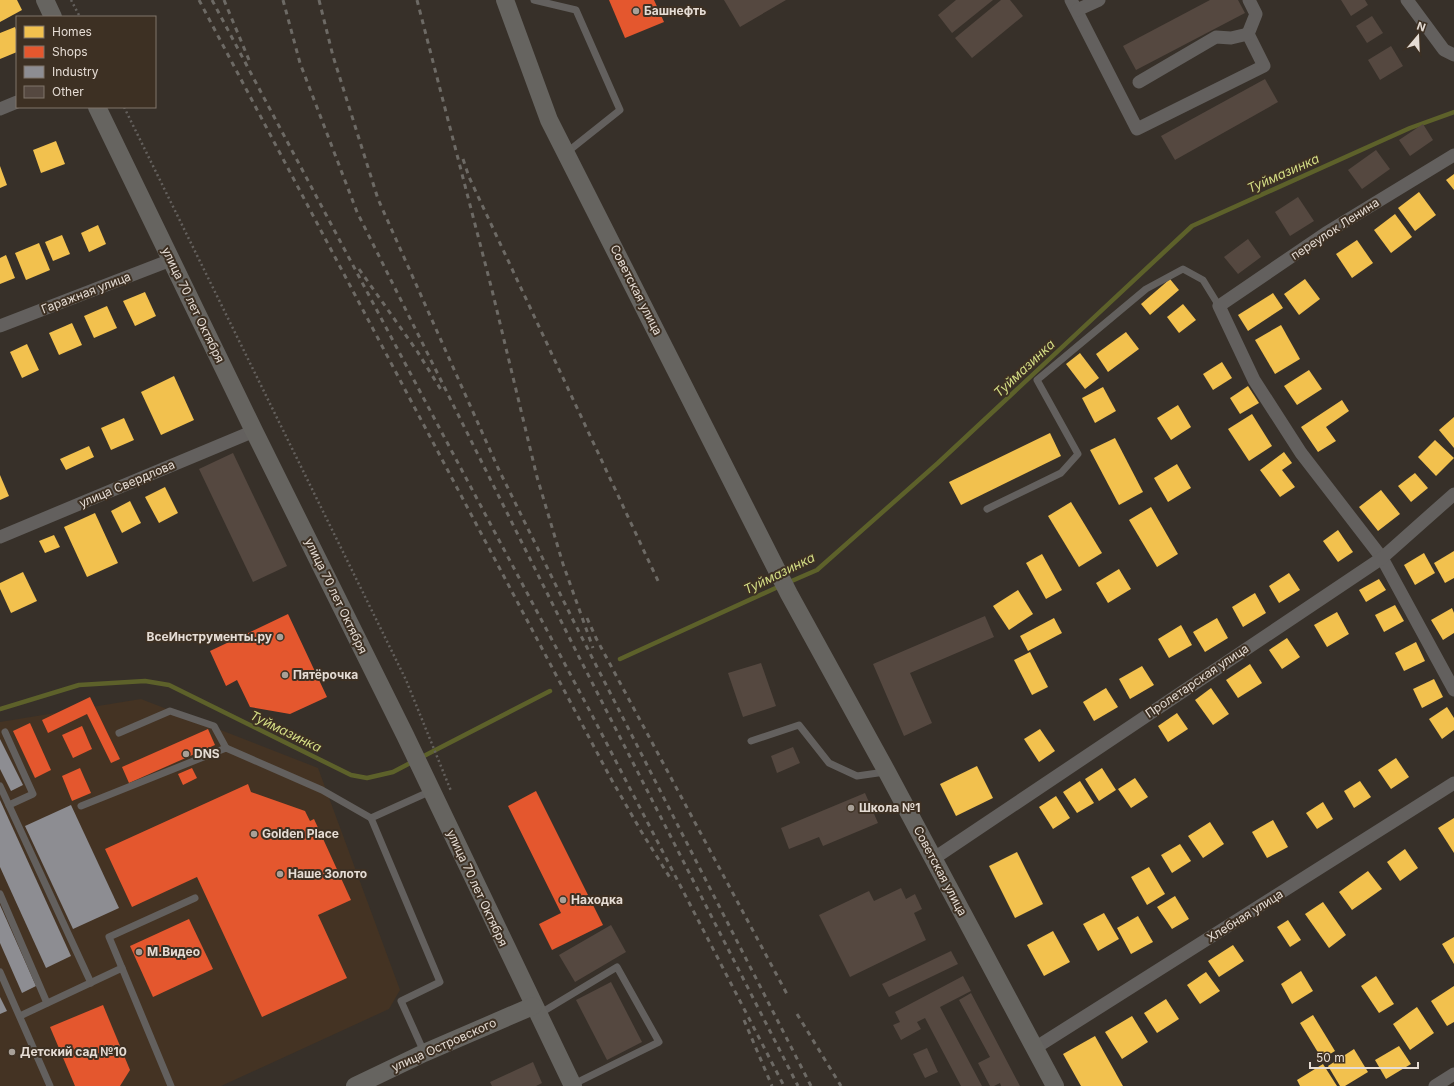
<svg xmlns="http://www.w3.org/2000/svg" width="1454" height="1086" font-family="Inter,sans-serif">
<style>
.built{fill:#443323}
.homes{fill:#f2c14e}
.shops{fill:#e4572e}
.industry{fill:#8d8d92}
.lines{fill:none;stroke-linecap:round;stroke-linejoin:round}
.stream{stroke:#5d612a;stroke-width:4.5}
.building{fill:#554840}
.path{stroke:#64605d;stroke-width:2.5;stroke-dasharray:2 3;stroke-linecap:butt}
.lane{stroke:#63605e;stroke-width:7}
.street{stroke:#63605e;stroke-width:13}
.secondary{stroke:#666460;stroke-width:18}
.rail{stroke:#6d6a65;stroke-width:3;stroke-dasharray:5 5;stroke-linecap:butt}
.poi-dot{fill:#a8a098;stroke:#3d3023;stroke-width:1.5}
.labels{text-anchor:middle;stroke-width:4;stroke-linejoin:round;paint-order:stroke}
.poi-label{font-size:12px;font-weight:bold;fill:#e5dcd4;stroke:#3d3023;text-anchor:start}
.street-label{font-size:12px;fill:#e5dcd4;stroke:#3d3023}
.water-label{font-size:13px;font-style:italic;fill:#d3dc84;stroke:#3d3023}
</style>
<rect width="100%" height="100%" fill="#373029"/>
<path class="built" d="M141,699L318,768L400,990L389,1009L221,1086H0V722Z"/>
<g class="homes">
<path d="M0,0H17L22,10L0,22Z"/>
<path d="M15,27L17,32V52L0,59V33Z"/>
<path d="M56,141L65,164L41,173L33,150Z"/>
<path d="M0,166L7,185L0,188Z"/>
<path d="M1454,174V190L1446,180Z"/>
<path d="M1419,192L1436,215L1415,231L1398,208Z"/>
<path d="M1395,214L1412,237L1391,253L1374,230Z"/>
<path d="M98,225L106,244L89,252L81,233Z"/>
<path d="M62,235L70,254L53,261L45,242Z"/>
<path d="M1357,240L1373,263L1352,278L1336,254Z"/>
<path d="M39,243L50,270L26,280L15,253Z"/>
<path d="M6,255L15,278L0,284V258Z"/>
<path d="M1170,279L1179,290L1150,315L1141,304Z"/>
<path d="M1305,279L1320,299L1299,315L1284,294Z"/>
<path d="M145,292L156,316L135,326L123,301Z"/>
<path d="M1273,293L1283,308L1248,331L1238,315Z"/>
<path d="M1183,304L1196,320L1179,333L1167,317Z"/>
<path d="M107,306L117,328L94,338L84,316Z"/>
<path d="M72,323L82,345L59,355L49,333Z"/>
<path d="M1281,325L1300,359L1275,374L1255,340Z"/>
<path d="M1126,332L1139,349L1108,372L1096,354Z"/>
<path d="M27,344L39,370L22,378L10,352Z"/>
<path d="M1080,353L1099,378L1085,389L1066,364Z"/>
<path d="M1222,362L1232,378L1213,390L1203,374Z"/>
<path d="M1309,370L1322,389L1297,405L1284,386Z"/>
<path d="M174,376L194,420L161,435L141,392Z"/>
<path d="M1248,386L1259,403L1240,414L1230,398Z"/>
<path d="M1103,387L1116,411L1095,423L1082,398Z"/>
<path d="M1342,400L1349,411L1326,427L1336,441L1318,452L1301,427Z"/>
<path d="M1178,405L1191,427L1171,440L1157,418Z"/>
<path d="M1252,414L1272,446L1249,461L1228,429Z"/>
<path d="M1454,417V448L1439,430Z"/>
<path d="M124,418L134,440L111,450L101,428Z"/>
<path d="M1050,433L1061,456L961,505L949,482Z"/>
<path d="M1115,438L1143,492L1119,505L1090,450Z"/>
<path d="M1435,440L1454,458L1436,476L1418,457Z"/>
<path d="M89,446L94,457L66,470L60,459Z"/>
<path d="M1284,452L1292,463L1282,470L1295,487L1280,497L1260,470Z"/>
<path d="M1177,464L1191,488L1168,502L1154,478Z"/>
<path d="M1415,473L1428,488L1411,502L1398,486Z"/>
<path d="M0,475L9,496L0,500Z"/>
<path d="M165,487L178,513L159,523L145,497Z"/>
<path d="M1381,490L1400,514L1378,531L1359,507Z"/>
<path d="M130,501L141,523L122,533L111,511Z"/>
<path d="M1071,502L1102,553L1079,567L1048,516Z"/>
<path d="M1151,507L1178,554L1157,567L1129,520Z"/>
<path d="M95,513L118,563L87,577L64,527Z"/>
<path d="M1338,530L1353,552L1338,562L1323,541Z"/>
<path d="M54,535L60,547L45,553L39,541Z"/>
<path d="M1454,551V578L1445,583L1434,563Z"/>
<path d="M1424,553L1435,573L1415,585L1404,565Z"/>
<path d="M1042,554L1062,590L1046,599L1026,563Z"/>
<path d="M1119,569L1131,589L1108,603L1096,583Z"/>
<path d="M23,572L37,601L11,613L0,589V583Z"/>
<path d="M1289,573L1300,590L1279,603L1269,586Z"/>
<path d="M1379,579L1386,590L1366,602L1359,590Z"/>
<path d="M1018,590L1033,614L1009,630L993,606Z"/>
<path d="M1255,593L1266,613L1243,627L1232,607Z"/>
<path d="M1395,605L1404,621L1384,632L1375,615Z"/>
<path d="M1452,608L1454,613V633L1443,640L1431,620Z"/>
<path d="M1337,612L1349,634L1327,647L1314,625Z"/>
<path d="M1054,618L1062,633L1028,651L1020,636Z"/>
<path d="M1217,618L1228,638L1205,652L1193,632Z"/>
<path d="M1181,625L1192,645L1169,658L1158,639Z"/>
<path d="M1287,638L1300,657L1282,669L1269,650Z"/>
<path d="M1416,642L1425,661L1404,671L1395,653Z"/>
<path d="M1030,652L1048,687L1032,695L1014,660Z"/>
<path d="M1250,664L1262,683L1238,698L1226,680Z"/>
<path d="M1142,666L1154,685L1130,699L1119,679Z"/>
<path d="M1434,679L1443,697L1422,708L1413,689Z"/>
<path d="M1106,688L1118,707L1094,721L1083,702Z"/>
<path d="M1211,688L1229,714L1213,725L1195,700Z"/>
<path d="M1447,707L1454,718V730L1442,739L1429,719Z"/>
<path d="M1177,713L1188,729L1168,742L1158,726Z"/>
<path d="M1040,729L1055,751L1039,762L1024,739Z"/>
<path d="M1396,758L1409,777L1391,789L1378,770Z"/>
<path d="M977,766L993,798L956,816L940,784Z"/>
<path d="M1102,768L1116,790L1099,801L1085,779Z"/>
<path d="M1135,778L1148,797L1131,808L1118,789Z"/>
<path d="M1080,781L1094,803L1077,813L1063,792Z"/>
<path d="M1360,781L1371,797L1354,808L1344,791Z"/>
<path d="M1056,796L1070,818L1053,829L1039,807Z"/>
<path d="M1323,802L1333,819L1317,829L1306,813Z"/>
<path d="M1454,818V853L1438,828Z"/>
<path d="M1273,820L1288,847L1267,858L1252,832Z"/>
<path d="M1210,822L1224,844L1203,858L1188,836Z"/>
<path d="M1180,844L1191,861L1172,873L1161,855Z"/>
<path d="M1405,849L1418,868L1400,881L1387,862Z"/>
<path d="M1017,852L1043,904L1015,918L989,866Z"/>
<path d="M1149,867L1165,894L1147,905L1131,877Z"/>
<path d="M1368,871L1382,889L1352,910L1339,892Z"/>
<path d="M1175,896L1189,919L1172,929L1157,907Z"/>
<path d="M1323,902L1346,935L1329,948L1305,914Z"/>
<path d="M1104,913L1119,939L1098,951L1083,924Z"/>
<path d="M1138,916L1153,942L1131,954L1117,928Z"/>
<path d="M1288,920L1301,940L1290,947L1277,927Z"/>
<path d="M1053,931L1070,962L1044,976L1027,945Z"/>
<path d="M1454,937V964L1442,944Z"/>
<path d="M1233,945L1244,961L1219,977L1208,961Z"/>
<path d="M1301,971L1313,991L1292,1004L1281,984Z"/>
<path d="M1206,972L1220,991L1200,1004L1187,985Z"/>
<path d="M1376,976L1394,1004L1379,1013L1361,986Z"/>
<path d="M1454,986V1022L1447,1026L1431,1001Z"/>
<path d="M1166,999L1179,1019L1157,1033L1144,1013Z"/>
<path d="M1417,1007L1434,1033L1410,1050L1393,1024Z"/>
<path d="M1313,1015L1335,1051L1322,1059L1300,1023Z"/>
<path d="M1132,1016L1148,1042L1122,1059L1105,1032Z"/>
<path d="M1095,1036L1123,1086H1081L1063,1054Z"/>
<path d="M1399,1046L1411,1064L1386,1079L1375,1060Z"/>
<path d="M1354,1049L1368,1072L1345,1086H1340L1328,1066Z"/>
<path d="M1323,1064L1337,1086H1300L1297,1080Z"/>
</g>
<g class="shops">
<path d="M609,0H654L664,22L625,38Z"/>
<path d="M288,614L327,697L290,714L250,707L237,680L226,686L210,651Z"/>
<path d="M90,697L120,759L111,763L87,714L48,733L42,720Z"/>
<path d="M30,723L51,770L35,778L13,731Z"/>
<path d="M82,726L92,749L73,758L62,735Z"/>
<path d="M208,729L215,745L129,783L122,767Z"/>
<path d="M80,768L91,793L72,801L62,776Z"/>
<path d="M192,768L197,778L183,785L178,774Z"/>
<path d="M248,784L251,792L305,811L310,821L314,819L351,900L318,915L347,978L262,1017L197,877L132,907L105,849Z"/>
<path d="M536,791L603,925L552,950L539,924L561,913L508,806Z"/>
<path d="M189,919L213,969L153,997L130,946Z"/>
<path d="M103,1005L130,1070L120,1086H75L50,1027Z"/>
</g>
<g class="industry">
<path d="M0,739L23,785L11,791L0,769Z"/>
<path d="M0,800L71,956L46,968L0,867Z"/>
<path d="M71,805L119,908L73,929L25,826Z"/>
<path d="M0,905L36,986L22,993L0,943Z"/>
<path d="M0,997L7,1011L0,1014Z"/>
</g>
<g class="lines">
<g class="stream">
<path d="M787,583L817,570L938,463L1192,226L1410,128L1454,112"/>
<path d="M620,659L780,586"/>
<path d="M0,709L79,685L145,681L169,685L351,775L367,778L393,772L414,761"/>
<path d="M420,758L550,691"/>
</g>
</g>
<g class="building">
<path d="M724,0H786L740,27Z"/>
<path d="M956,0H993L952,33L938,15Z"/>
<path d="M1001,0H1010L1023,16L972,58L955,38Z"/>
<path d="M1210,0H1238L1245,13L1136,70L1123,46Z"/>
<path d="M1341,0H1365L1368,5L1351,16Z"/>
<path d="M1372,16L1383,33L1367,43L1356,26Z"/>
<path d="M1391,46L1403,66L1380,80L1368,60Z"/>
<path d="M1265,79L1278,102L1175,160L1161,136Z"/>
<path d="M1423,124L1433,140L1410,156L1399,140Z"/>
<path d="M1376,150L1390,169L1362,189L1348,170Z"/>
<path d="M1298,197L1314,221L1290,236L1275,212Z"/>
<path d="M1248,239L1261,257L1238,274L1224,257Z"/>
<path d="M233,453L287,566L253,582L199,469Z"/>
<path d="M985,616L994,637L910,673L932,723L904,736L873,664Z"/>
<path d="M761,663L776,706L743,717L728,673Z"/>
<path d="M793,747L800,763L777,773L771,756Z"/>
<path d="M865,793L878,823L823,846L819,837L789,849L781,828Z"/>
<path d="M901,888L906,899L915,894L922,909L914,913L926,940L850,977L819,915L869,891L874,901Z"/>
<path d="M611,925L626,952L575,982L559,955Z"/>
<path d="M951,951L958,964L889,997L882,984Z"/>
<path d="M963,976L971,991L940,1007L982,1086H961L925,1018L917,1022L921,1029L901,1040L893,1025L900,1022L895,1012Z"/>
<path d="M611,982L642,1042L607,1060L576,1000Z"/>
<path d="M971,993L1020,1086H1001L1000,1083L994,1086H990L978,1063L990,1057L959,1000Z"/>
<path d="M927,1048L938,1072L925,1078L913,1054Z"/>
<path d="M533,1062L542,1083L536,1086H492L490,1082Z"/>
</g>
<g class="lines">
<g class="path">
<path d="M71,0L80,17"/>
<path d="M124,107L406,680L451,791"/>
</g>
<g class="lane">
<path d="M534,0L576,10L620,110L566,153"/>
<path d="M987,509L1061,473L1078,454L1037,380L1146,289L1183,269L1203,280L1219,306"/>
<path d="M5,732L33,794L9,805"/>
<path d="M119,733L170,711L214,726L226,748"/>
<path d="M751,741L799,725L829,763L857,776L885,772"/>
<path d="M0,786L91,983"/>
<path d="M81,806L226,748L322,790L371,818"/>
<path d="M0,894L47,1003"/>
<path d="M122,968L109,937L195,898"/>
<path d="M0,972L50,1086"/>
<path d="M539,1014L617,967L659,1042L572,1085"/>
<path d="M20,1016L122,968L171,1086"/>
<path d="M424,1052L401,1001L440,982L371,818L431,791"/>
</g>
<g class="street">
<path d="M1071,0L1137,129L1264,66L1248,34L1256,14L1249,0"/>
<path d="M1407,0L1444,50L1454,55"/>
<path d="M1077,10L1099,0"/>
<path d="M1139,82L1216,37L1231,38L1248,34"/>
<path d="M0,109L17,102"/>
<path d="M1454,155L1326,233L1219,306L1254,380L1301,453L1382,558L1454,690"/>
<path d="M0,326L171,260"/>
<path d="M0,537L254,431"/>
<path d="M933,859L1382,558L1454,494"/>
<path d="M1035,1048L1454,783"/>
<path d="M1435,1086L1454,1074"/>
</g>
<g class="secondary">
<path d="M45,0L53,17"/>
<path d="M505,0L549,120L789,594L887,772L1055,1086"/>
<path d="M97,107L254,431L405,735L573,1086"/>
<path d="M355,1086L424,1053L533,1006"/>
</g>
<g class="rail">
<path d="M199,0L610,777L641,831L672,881"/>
<path d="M212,0L593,717L784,1086"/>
<path d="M224,0L249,60"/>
<path d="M283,0L300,63L357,212L577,653L798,1086"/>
<path d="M319,0L333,56L378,199L498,468L575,624L811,1086"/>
<path d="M417,0L492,290L537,477L563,564L593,648"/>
<path d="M463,159L469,177L659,583"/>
<path d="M359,269L417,351L443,393"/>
<path d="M587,618L596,638L788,996"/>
<path d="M797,1014L841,1086"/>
<path d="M744,1020L772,1086"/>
</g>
</g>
<g class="poi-dot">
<circle cx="636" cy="11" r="4"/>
<circle cx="280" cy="637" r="4"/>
<circle cx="285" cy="675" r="4"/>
<circle cx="186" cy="754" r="4"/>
<circle cx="851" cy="808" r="4"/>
<circle cx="254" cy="834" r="4"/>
<circle cx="280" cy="874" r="4"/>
<circle cx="563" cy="900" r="4"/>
<circle cx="139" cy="952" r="4"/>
<circle cx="12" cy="1052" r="4"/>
</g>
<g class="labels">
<g class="poi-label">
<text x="644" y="15">Башнефть</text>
<text x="272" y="641" text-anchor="end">ВсеИнструменты.ру</text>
<text x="293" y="679">Пятёрочка</text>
<text x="194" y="758">DNS</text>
<text x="859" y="812">Школа №1</text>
<text x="262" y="838">Golden Place</text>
<text x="288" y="878">Наше Золото</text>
<text x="571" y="904">Находка</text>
<text x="147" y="956">М.Видео</text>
<text x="20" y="1056">Детский сад №10</text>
</g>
<g class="street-label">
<text transform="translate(1335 229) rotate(-33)" y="4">переулок Ленина</text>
<text transform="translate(636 290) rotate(63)" y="4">Советская улица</text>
<text transform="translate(86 293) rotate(-21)" y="4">Гаражная улица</text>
<text transform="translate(193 305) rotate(64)" y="4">улица 70 лет Октября</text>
<text transform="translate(127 484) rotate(-23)" y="4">улица Свердлова</text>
<text transform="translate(336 596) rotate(64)" y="4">улица 70 лет Октября</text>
<text transform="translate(1197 681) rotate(-34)" y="4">Пролетарская улица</text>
<text transform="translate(940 871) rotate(62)" y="4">Советская улица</text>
<text transform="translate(477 888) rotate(65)" y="4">улица 70 лет Октября</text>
<text transform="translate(1245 916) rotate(-32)" y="4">Хлебная улица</text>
<text transform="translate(444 1045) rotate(-24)" y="4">улица Островского</text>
</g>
<g class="water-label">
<text transform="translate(1283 173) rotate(-24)" y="5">Туймазинка</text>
<text transform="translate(1024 368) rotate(-43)" y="5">Туймазинка</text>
<text transform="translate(779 573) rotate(-26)" y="5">Туймазинка</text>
<text transform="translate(286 731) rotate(26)" y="5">Туймазинка</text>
</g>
</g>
<rect x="16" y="16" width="140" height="92" fill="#3d3023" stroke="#80756a"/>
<rect x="24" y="26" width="20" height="12" fill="#f2c14e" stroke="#80756a"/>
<text x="52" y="36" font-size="12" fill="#e5dcd4">Homes</text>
<rect x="24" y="46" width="20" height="12" fill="#e4572e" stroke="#80756a"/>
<text x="52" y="56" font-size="12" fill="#e5dcd4">Shops</text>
<rect x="24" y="66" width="20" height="12" fill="#8d8d92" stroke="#80756a"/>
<text x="52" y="76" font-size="12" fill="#e5dcd4">Industry</text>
<rect x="24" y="86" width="20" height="12" fill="#554840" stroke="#80756a"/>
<text x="52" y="96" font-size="12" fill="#e5dcd4">Other</text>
<g transform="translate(1418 36) rotate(19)" stroke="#3d3023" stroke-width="3" paint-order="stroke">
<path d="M0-3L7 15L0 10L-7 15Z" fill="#e5dcd4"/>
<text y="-6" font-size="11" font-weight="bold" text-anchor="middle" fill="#e5dcd4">N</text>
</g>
<path d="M1310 1062v6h108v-6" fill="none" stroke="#e5dcd4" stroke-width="2"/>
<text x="1316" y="1062" font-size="12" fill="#e5dcd4" stroke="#3d3023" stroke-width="3" paint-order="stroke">50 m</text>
</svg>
